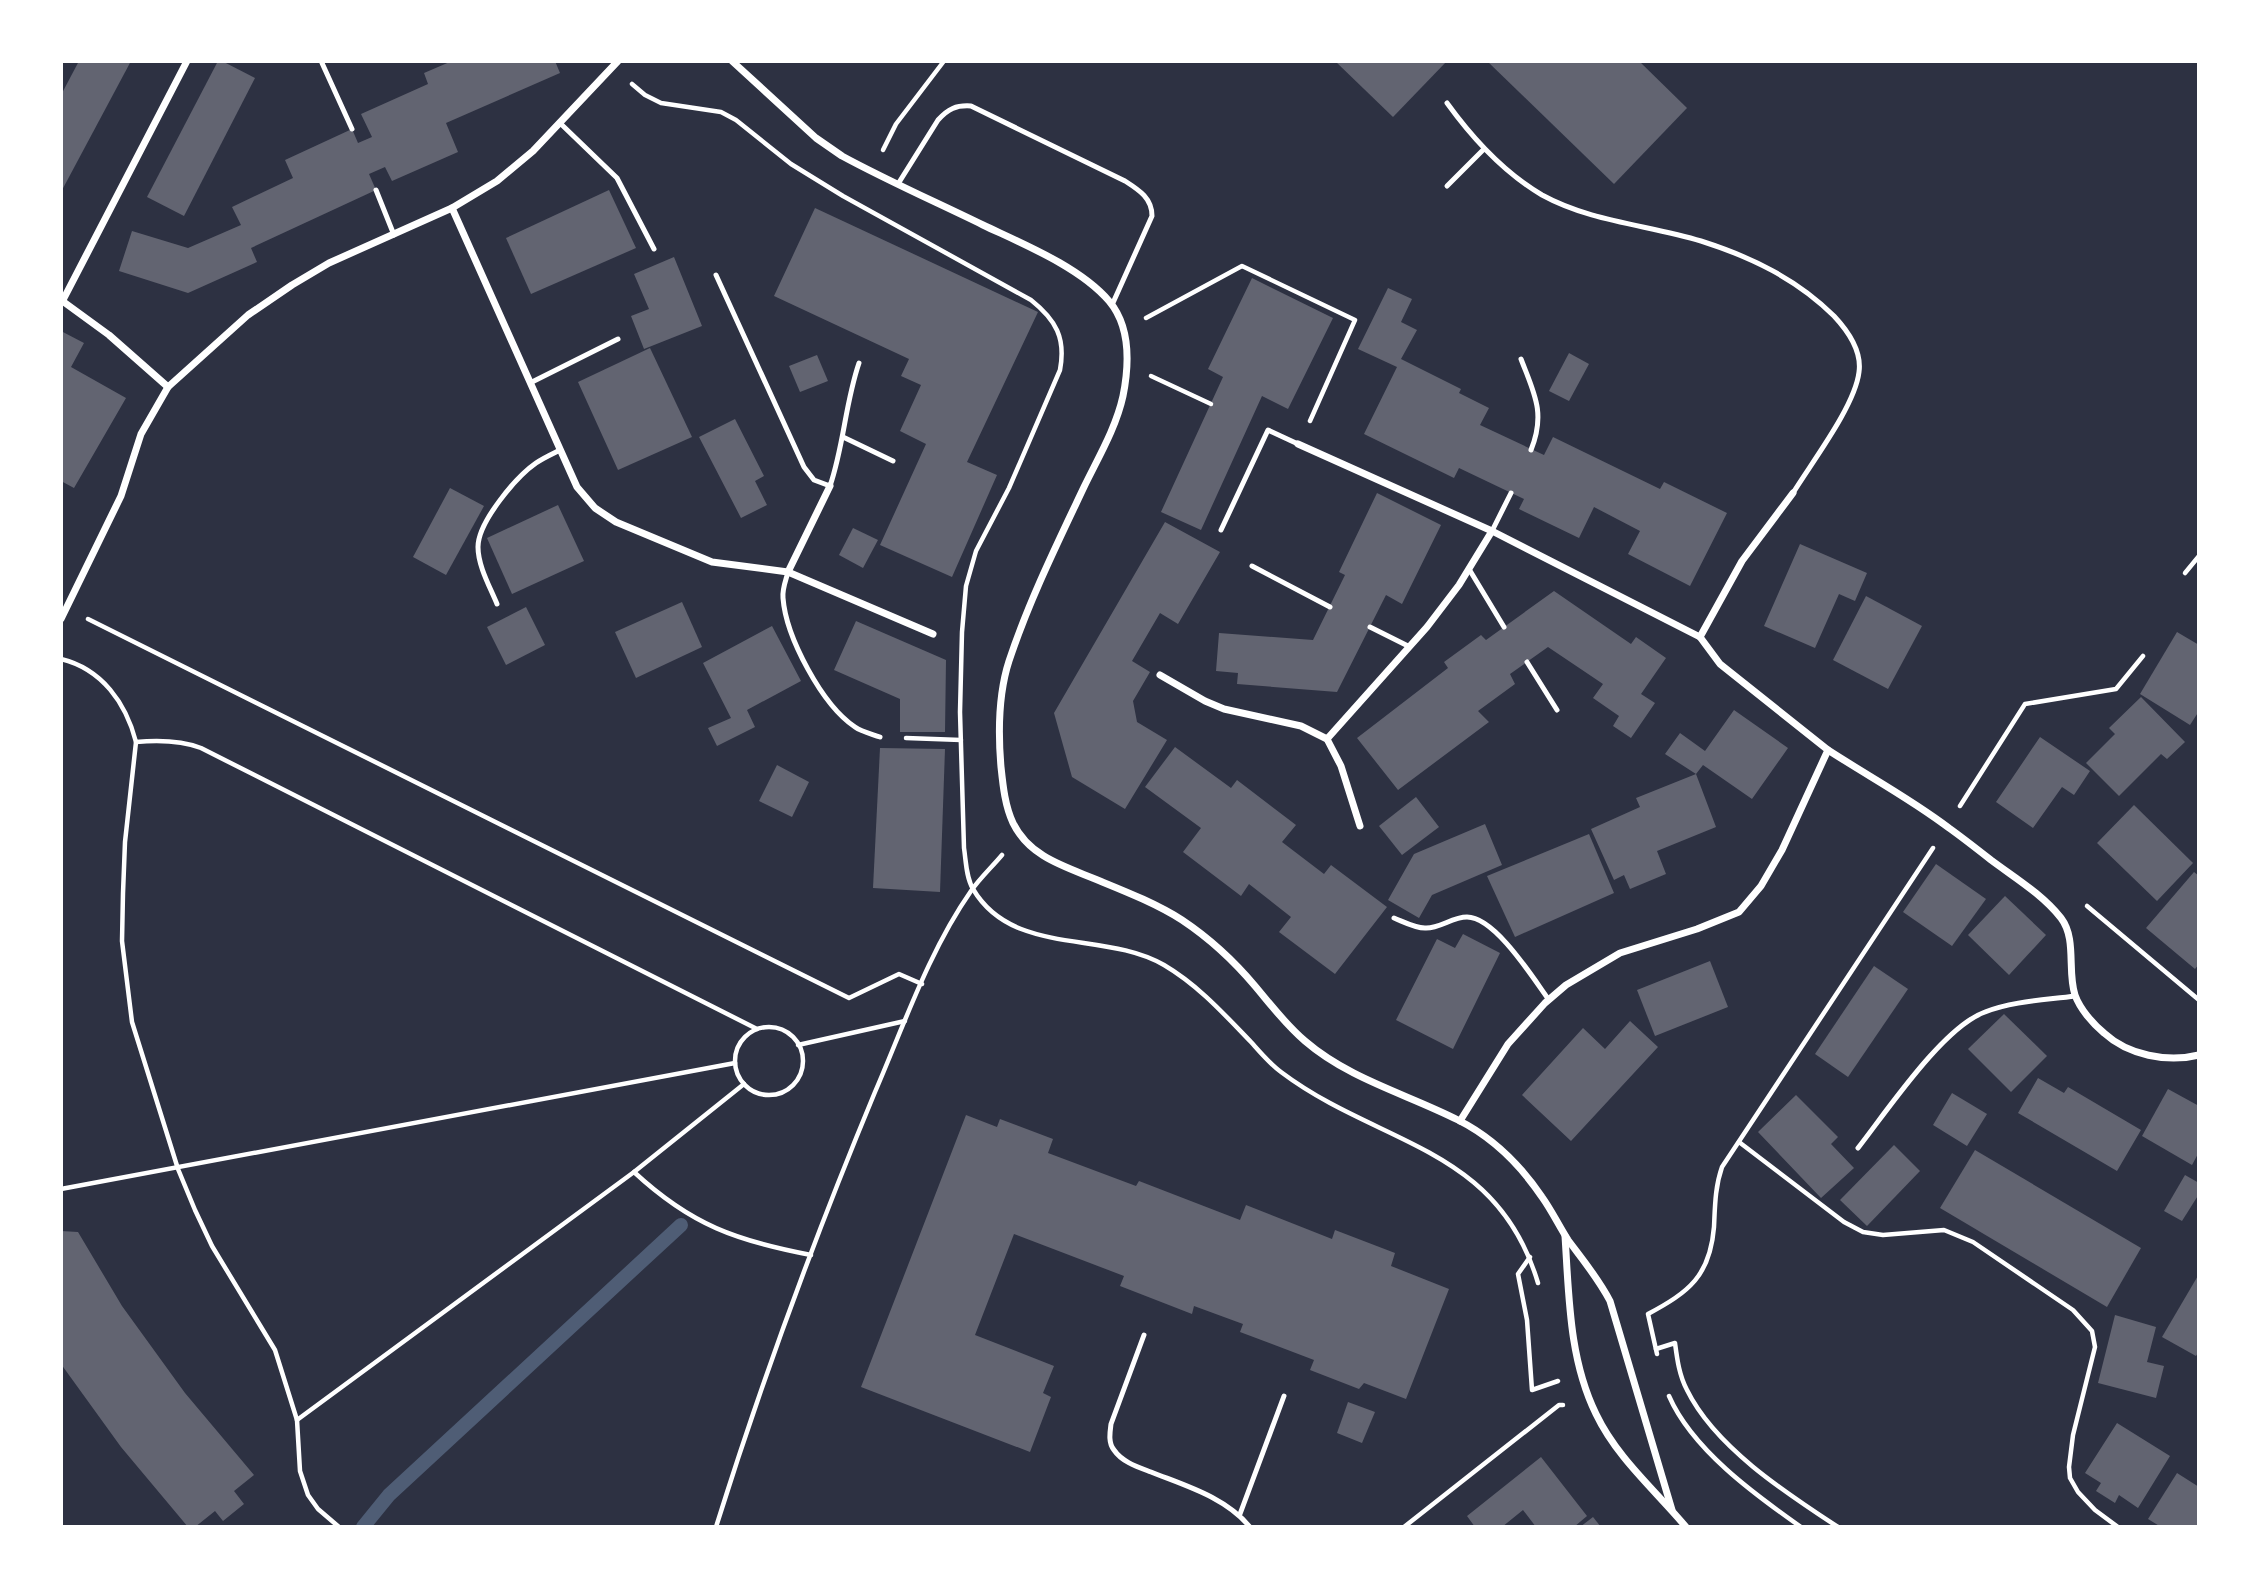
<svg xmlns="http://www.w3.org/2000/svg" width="2260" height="1588" font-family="'Fira Sans',sans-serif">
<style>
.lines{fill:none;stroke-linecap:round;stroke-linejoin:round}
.stream{stroke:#4f5d75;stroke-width:14}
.building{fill:#626471}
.path{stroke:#fff;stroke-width:4.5}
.service{stroke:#fff;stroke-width:5}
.minor{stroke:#fff;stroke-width:7}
</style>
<rect width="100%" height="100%" fill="#2d3142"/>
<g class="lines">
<path class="stream" d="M363,1527L389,1495L681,1225"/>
</g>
<g class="building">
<path d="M79,61H131L61,192V95Z"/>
<path d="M218,61H222L255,78L184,216L147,197Z"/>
<path d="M452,61H555L560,73L446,123L458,152L392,181L385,167L369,174L376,190L251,248L257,262L188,293L119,271L132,231L188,248L241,225L232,207L293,178L285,160L352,129L358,143L372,137L361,114L428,84L424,73Z"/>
<path d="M1335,61H1447L1393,117Z"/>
<path d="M1487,61H1639L1687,108L1614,184Z"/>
<path d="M609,190L636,248L531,294L506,238Z"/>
<path d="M815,208L1038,312L967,462L997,475L952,577L880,545L926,444L900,431L921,385L901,376L909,359L774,296Z"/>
<path d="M674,257L702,326L644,349L631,316L649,309L634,274Z"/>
<path d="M1252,278L1333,318L1288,409L1262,396L1201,530L1161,512L1223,377L1208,369Z"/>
<path d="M1388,288L1412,299L1401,322L1417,330L1401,359L1461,389L1459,393L1489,408L1480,425L1544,455L1553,437L1660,489L1664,482L1727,513L1690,586L1628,554L1640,531L1594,507L1579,538L1519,509L1524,499L1459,468L1454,478L1364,434L1397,367L1358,349Z"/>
<path d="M61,331L84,343L71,367L126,398L74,488L61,481Z"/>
<path d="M650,348L692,437L618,470L578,382Z"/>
<path d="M1569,353L1589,364L1569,401L1549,391Z"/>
<path d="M817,355L828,381L800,392L789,366Z"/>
<path d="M735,419L764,476L755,481L767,505L741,518L699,437Z"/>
<path d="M450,488L484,506L446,575L413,557Z"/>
<path d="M1377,493L1441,525L1402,604L1386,595L1337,692L1237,684L1238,673L1216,671L1219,633L1313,640L1345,575L1339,572Z"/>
<path d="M558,505L584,561L512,594L487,538Z"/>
<path d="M1165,522L1220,552L1178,624L1160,613L1132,661L1150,672L1133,701L1137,722L1167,740L1125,809L1072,777L1054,713Z"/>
<path d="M853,528L878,540L863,568L839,555Z"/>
<path d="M1800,544L1867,573L1855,601L1839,594L1815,648L1764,626Z"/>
<path d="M1554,591L1631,644L1636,637L1666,658L1641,694L1655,703L1631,738L1613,726L1619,716L1593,698L1603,684L1548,647L1510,674L1515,684L1478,711L1489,722L1398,790L1357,738L1448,668L1444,662L1481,635L1486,640Z"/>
<path d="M1866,596L1922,626L1888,689L1833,660Z"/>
<path d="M682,602L702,647L636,678L615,632Z"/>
<path d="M526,607L545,645L506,665L487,627Z"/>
<path d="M856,621L946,660L945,732H900V699L834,670Z"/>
<path d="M772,626L801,681L747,710L755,727L717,746L708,728L731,718L703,663Z"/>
<path d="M2177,632L2199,645V711L2190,725L2140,694Z"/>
<path d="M2141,697L2185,742L2167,759L2161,754L2119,796L2086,763L2115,734L2109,728Z"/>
<path d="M1734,710L1788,748L1752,799L1703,765L1696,774L1665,754L1680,733L1705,751Z"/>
<path d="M2040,737L2090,771L2074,795L2062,787L2033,828L1996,802Z"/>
<path d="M1175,747L1231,788L1237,780L1296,825L1282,842L1324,874L1331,865L1387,907L1335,974L1279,932L1291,917L1249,884L1241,896L1183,852L1201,828L1145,787Z"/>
<path d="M880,748L945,749L940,892L873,888Z"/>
<path d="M777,765L809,782L792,817L759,801Z"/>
<path d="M1696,774L1716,827L1657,851L1666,874L1630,889L1624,875L1614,880L1591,829L1640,807L1636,798Z"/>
<path d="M1416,797L1439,827L1402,855L1379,826Z"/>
<path d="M2134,805L2193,863L2157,901L2097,843Z"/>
<path d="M1485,824L1502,865L1432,895L1419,918L1388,900L1414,854Z"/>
<path d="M1589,834L1614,893L1515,937L1487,876Z"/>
<path d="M1936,864L1986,899L1952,946L1903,912Z"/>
<path d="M2194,872L2199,876V964L2195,969L2146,928Z"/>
<path d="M2005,896L2046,935L2009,975L1968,935Z"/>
<path d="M1463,934L1500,953L1453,1049L1396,1020L1437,939L1455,948Z"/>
<path d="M1710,961L1728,1007L1655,1036L1637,990Z"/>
<path d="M1874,966L1908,989L1848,1077L1815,1054Z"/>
<path d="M2004,1014L2047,1056L2011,1092L1968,1049Z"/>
<path d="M1630,1021L1658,1047L1571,1141L1522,1095L1583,1028L1605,1049Z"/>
<path d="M2038,1078L2064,1093L2068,1087L2141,1130L2117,1171L2018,1113Z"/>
<path d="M2168,1089L2199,1106V1152L2192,1165L2142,1136Z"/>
<path d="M1952,1093L1987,1114L1967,1146L1933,1125Z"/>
<path d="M1796,1095L1838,1137L1831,1144L1854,1168L1821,1198L1758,1132Z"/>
<path d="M966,1115L997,1127L1000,1119L1053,1139L1048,1153L1136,1186L1139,1181L1240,1220L1246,1205L1332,1239L1335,1230L1395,1253L1391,1266L1449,1289L1406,1399L1364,1383L1359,1389L1310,1370L1314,1360L1240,1332L1243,1324L1194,1306L1192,1314L1120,1286L1124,1276L1014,1234L975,1335L1054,1366L1043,1393L1051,1397L1030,1452L861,1387Z"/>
<path d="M1894,1145L1920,1171L1867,1226L1840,1200Z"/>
<path d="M1975,1150L2141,1248L2107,1307L1940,1208Z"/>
<path d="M2185,1175L2199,1183V1194L2182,1221L2164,1211Z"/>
<path d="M61,1231L78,1232L122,1306L185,1393L254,1475L234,1491L244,1504L223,1521L215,1511L195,1527H188L121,1447L61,1364Z"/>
<path d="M2199,1274V1351L2196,1356L2162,1337Z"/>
<path d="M2115,1315L2156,1327L2147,1362L2164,1366L2156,1398L2098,1383Z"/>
<path d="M1348,1402L1375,1412L1362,1443L1337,1433Z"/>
<path d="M2117,1423L2170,1456L2138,1508L2119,1495L2115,1503L2096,1491L2101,1483L2085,1473Z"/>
<path d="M1541,1457L1587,1516L1574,1527H1536L1523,1510L1502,1527H1475L1467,1516Z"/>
<path d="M2177,1473L2199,1487V1527H2161L2148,1519Z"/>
<path d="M1593,1517L1601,1527H1580Z"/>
</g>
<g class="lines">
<g class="path">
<path d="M632,84L645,95L661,103L721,112L736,120L791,164L843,196L1031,300C1056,320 1066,338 1060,370L1009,488L976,551L966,586L962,632L960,712L964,848C966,861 966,877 973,889C1013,957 1104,930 1164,965C1198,985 1224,1014 1251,1042C1260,1052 1270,1064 1281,1072C1379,1146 1497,1145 1538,1283"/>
<path d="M883,150L896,124L944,61"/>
<path d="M1146,318L1242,266L1355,320L1310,421"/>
<path d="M1151,376L1211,404"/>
<path d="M2185,573L2199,556"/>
<path d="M88,619L849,998L899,974L922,984"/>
<path d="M61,659C102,669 126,703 136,742C158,740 180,740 201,748L757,1029"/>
<path d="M906,738L961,740"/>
<path d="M136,742L125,842L123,893L122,941L132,1022L178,1169L195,1210L212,1246L275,1350L297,1420L300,1471L308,1495L318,1509L339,1527"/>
<path d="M1960,806L2025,704L2116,689L2143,656"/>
<path d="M2087,906L2199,1000"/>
<circle cx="769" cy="1061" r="34"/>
<path d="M798,1045L905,1021"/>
<path d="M1739,1142L1844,1222L1863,1232L1883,1235L1944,1230L1973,1242L2073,1310L2092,1331L2095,1347L2073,1435L2069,1467L2070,1478L2078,1492L2095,1510L2118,1527"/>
<path d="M634,1172C691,1225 737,1241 811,1255"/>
<path d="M61,1189L735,1063"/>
<path d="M1530,1257L1518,1274L1527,1320L1532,1390L1558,1381"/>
<path d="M1656,1349L1675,1343C1677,1358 1679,1375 1687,1390C1715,1447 1786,1493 1838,1527"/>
<path d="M1657,1354L1648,1314C1689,1292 1710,1276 1714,1227C1715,1206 1715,1187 1722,1167L1933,848"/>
<path d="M1669,1396C1692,1449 1754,1494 1801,1527"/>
<path d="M297,1420L634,1172L744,1084"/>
<path d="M716,1527C762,1380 816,1234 875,1092C904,1025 929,951 971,891C980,878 992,867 1002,855"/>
<path d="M1404,1527L1559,1405H1563"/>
</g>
<g class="service">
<path d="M322,63L352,129"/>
<path d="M1447,103C1473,139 1503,172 1542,195C1591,222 1649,225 1701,241C1751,257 1797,279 1834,316C1848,331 1862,351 1859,372C1855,406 1812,462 1793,493"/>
<path d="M561,124L617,178L654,249"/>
<path d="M898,184L938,120C948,109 956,105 971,106L1125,181C1139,190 1152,198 1152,216L1112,305"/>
<path d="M1447,186L1484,149"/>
<path d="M376,190L394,235"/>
<path d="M716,275L804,467L814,480L830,486C844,445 845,404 859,363"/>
<path d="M1521,359C1534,393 1546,413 1531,450"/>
<path d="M530,383L618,339"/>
<path d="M843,437L893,461"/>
<path d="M1221,530L1268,430L1298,444"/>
<path d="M1492,531L1511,493"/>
<path d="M1252,566L1330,607"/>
<path d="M1469,569L1504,627"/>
<path d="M788,572C786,580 782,589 783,598C786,637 822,705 855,727C862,732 872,734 880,737"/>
<path d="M497,604C490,587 478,566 478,547C478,522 516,477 536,463C543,458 552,454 560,450"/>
<path d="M1370,627L1410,647"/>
<path d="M1527,662L1557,710"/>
<path d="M1394,918C1404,922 1415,928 1425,928C1439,929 1452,917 1467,917C1495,917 1533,978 1549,1000"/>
<path d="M1858,1148C1887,1111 1943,1027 1985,1012C2013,1001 2046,1000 2075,996"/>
<path d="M1144,1335L1111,1424C1110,1432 1108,1443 1114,1450C1122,1462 1138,1467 1151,1472C1186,1486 1225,1497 1250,1527"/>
<path d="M1240,1514L1284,1396"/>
</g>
<g class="minor">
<path d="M732,61L816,138L842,156C888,181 936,202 983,225C1023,244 1080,267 1109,301C1131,327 1129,366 1123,396C1116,428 1098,458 1084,487C1057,544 1029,601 1009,661C998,695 998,732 1001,767C1003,786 1005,806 1013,823C1030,858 1067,867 1100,881C1127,892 1157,904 1182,920C1209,938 1234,961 1255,986C1271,1005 1286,1025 1305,1041C1349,1079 1407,1094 1458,1120C1492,1137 1521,1166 1542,1197C1552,1211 1559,1226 1568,1240C1583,1260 1598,1278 1610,1301L1672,1510"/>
<path d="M452,208L577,487L595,508L616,522L712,562L788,572L933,634"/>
<path d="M61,300L109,335L168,387"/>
<path d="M63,300L187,61"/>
<path d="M1298,444L1492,531L1700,637"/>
<path d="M788,572L830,486"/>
<path d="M61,619L121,496L141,434L168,387L248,315L292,285L329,263L452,208L497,181L533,151L618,61"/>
<path d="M1160,675L1205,701L1224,709L1301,726L1327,739L1341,766L1360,826"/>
<path d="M1327,739L1427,627L1459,585L1492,531"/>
<path d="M1828,750C1868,776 1911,799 1949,828C1963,838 1977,849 1991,860C2015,878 2042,894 2061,918C2077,939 2067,971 2075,995C2080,1009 2093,1024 2104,1033C2128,1055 2167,1063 2199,1055"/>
<path d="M1460,1121L1508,1044L1545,1003L1566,985L1620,953L1697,929L1739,912L1761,886L1782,850L1828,750L1720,664L1700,637L1742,561L1793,493"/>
<path d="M1565,1236C1569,1296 1569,1359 1596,1414C1617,1458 1655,1490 1686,1527"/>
</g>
</g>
<rect width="2260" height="1588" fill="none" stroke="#ffffff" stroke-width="126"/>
</svg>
